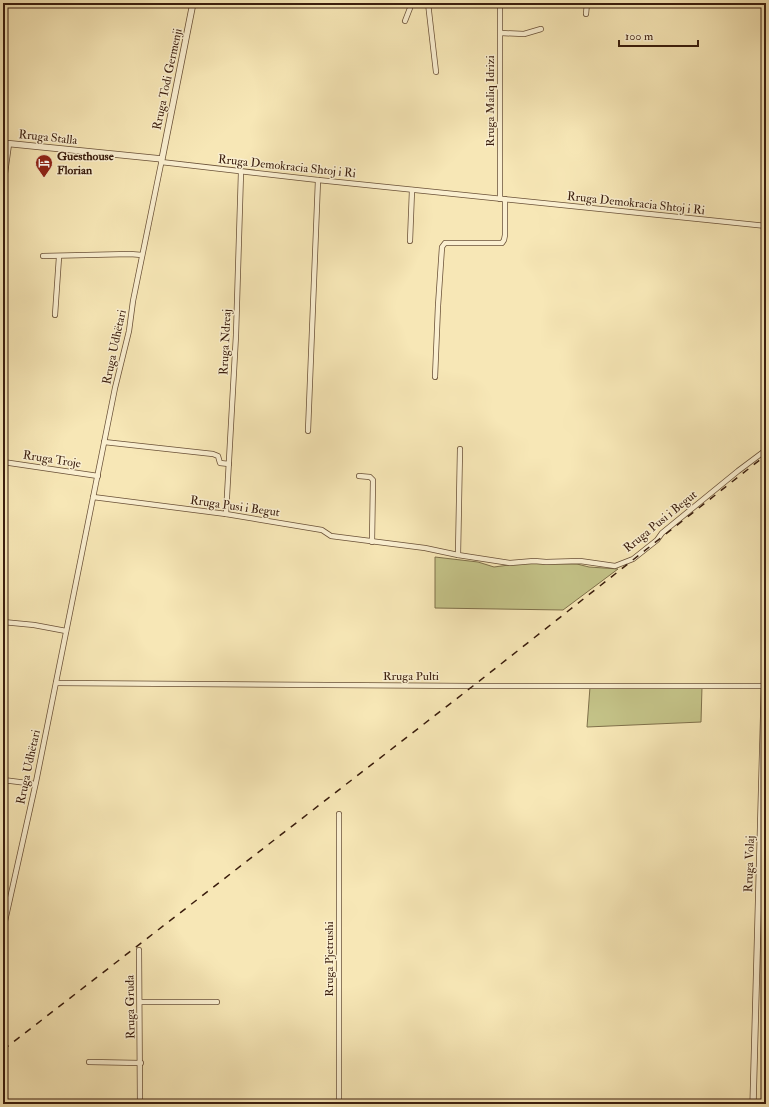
<svg xmlns="http://www.w3.org/2000/svg" width="769" height="1107" font-family="'IM FELL Double Pica',serif">
<style>
.green{fill:#c4c388;stroke:#7f704a}
.lines{fill:none;stroke-linecap:round;stroke-linejoin:round}
.minor-casing{stroke:#695037;stroke-width:6}
.tertiary-casing{stroke:#695037;stroke-width:7}
.minor{stroke:#faefd0;stroke-width:4.5}
.tertiary{stroke:#faefd0;stroke-width:5.5}
.rail{stroke:#3a1d0d;stroke-width:1.5;stroke-dasharray:7 7;stroke-linecap:butt}
.labels{text-anchor:middle;stroke-width:3;stroke-linejoin:round;paint-order:stroke}
.street-label{font-size:12px;fill:#3a1d0d;stroke:#faefd0}
.poi-label{font-size:12px;font-weight:bold;fill:#3a1d0d;stroke:#faefd0;text-anchor:start}
</style>
<rect width="100%" height="100%" fill="#f7e7b6"/>
<filter id="stains"><feTurbulence type="fractalNoise" baseFrequency=".005" numOctaves="4"/><feColorMatrix values="0 0 0 0 .2 0 0 0 0 .09 0 0 0 0 .02 0 0 0 .5 -.17"/></filter>
<radialGradient id="worn" r=".72"><stop offset=".6" stop-color="#630" stop-opacity="0"/><stop offset="1" stop-color="#630" stop-opacity=".3"/></radialGradient>
<g class="green">
<path d="M435,557L478,562L494,567L524,563L577,564L589,567L618,569L563,610L435,608Z"/>
<path d="M590,687H702L701,722L587,727Z"/>
</g>
<g class="lines">
<g class="minor-casing">
<g id="minor">
<path d="M428,3L436,72"/>
<path d="M586,14L587,3"/>
<path d="M405,21L412,3"/>
<path d="M501,33L524,34L541,29"/>
<path d="M161,162L318,180L766,226"/>
<path d="M3,188L9,144"/>
<path d="M500,199V3"/>
<path d="M410,241L412,190"/>
<path d="M43,256L130,254L142,255"/>
<path d="M55,315L59,257"/>
<path d="M435,377L438,306L442,247L445,243H502L504,240L505,235V199"/>
<path d="M308,431L318,180"/>
<path d="M104,442L213,454L218,456L220,463L229,464"/>
<path d="M3,462L98,476"/>
<path d="M359,476L370,477L373,480L372,542"/>
<path d="M93,497L226,514L322,530L331,536L425,548L458,555L510,563L534,561L546,562L580,561L615,566L633,559L657,540L662,533L738,471L766,450"/>
<path d="M226,514L236,335L241,172"/>
<path d="M458,555L460,449"/>
<path d="M3,622L34,625L66,631"/>
<path d="M56,683L473,686H766"/>
<path d="M3,780L35,784"/>
<path d="M339,814V1104"/>
<path d="M3,930L36,782L115,388L129,331L133,301L162,159"/>
<path d="M139,950L140,1104"/>
<path d="M140,1002H217"/>
<path d="M89,1062L141,1063"/>
</g>
</g>
<g class="tertiary-casing">
<g id="tertiary">
<path d="M3,143L162,159L193,3"/>
<path d="M753,1104L766,625"/>
</g>
</g>
<use href="#minor" class="minor"/>
<use href="#tertiary" class="tertiary"/>
<path class="rail" d="M3,1050L473,686L766,455"/>
</g>
<defs>
<g id="hotel-pin" transform="scale(0.9)"><path d="M0 17L-7.5 6A9.5 9.5 0 1 1 7.5 6Z" fill="#8f2418" stroke="#faefd0"/><path d="M-6-4.5h1.5V1H6V5H4.5V3h-9V5H-6ZM-4 0a1.8 1.8 0 1 1 3.6 0ZM.5 0V-2.5h3Q6-2.5 6 0Z" fill="#fff"/></g>
</defs>
<g fill-rule="evenodd">
<use href="#hotel-pin" x="44" y="163"/>
</g>
<g class="labels">
<g class="street-label">
<text transform="translate(167 79) rotate(-78)" y="4">Rruga Todi Germenji</text>
<text transform="translate(490 101) rotate(-90)" y="4">Rruga Maliq Idrizi</text>
<text transform="translate(48 137) rotate(6)" y="4">Rruga Stalla</text>
<text transform="translate(287 166) rotate(6)" y="4">Rruga Demokracia Shtoj i Ri</text>
<text transform="translate(636 203) rotate(6)" y="4">Rruga Demokracia Shtoj i Ri</text>
<text transform="translate(225 342) rotate(-87)" y="4">Rruga Ndreaj</text>
<text transform="translate(114 347) rotate(-78)" y="4">Rruga Udhëtari</text>
<text transform="translate(52 459) rotate(9)" y="4">Rruga Troje</text>
<text transform="translate(235 506) rotate(8)" y="4">Rruga Pusi i Begut</text>
<text transform="translate(660 521) rotate(-39)" y="4">Rruga Pusi i Begut</text>
<text x="411" y="680">Rruga Pulti</text>
<text transform="translate(28 767) rotate(-78)" y="4">Rruga Udhëtari</text>
<text transform="translate(749 864) rotate(-88)" y="4">Rruga Volaj</text>
<text transform="translate(329 959) rotate(-90)" y="4">Rruga Pjetrushi</text>
<text transform="translate(130 1007) rotate(-91)" y="4">Rruga Gruda</text>
</g>
<g class="poi-label">
<text x="57" y="160">Guesthouse<tspan x="57" dy="14">Florian</tspan></text>
</g>
</g>
<rect width="769" height="1107" fill="none" stroke="#f7e7b6" stroke-width="16"/>
<rect x="4" y="4" width="761" height="1099" fill="none" stroke="#3a1d0d" stroke-width="2"/>
<rect x="8" y="8" width="753" height="1091" fill="none" stroke="#3a1d0d"/>
<path d="M619 40v6h79v-6" fill="none" stroke="#3a1d0d" stroke-width="2"/>
<text x="625" y="40" font-size="12" fill="#3a1d0d" stroke="#faefd0" stroke-width="3" paint-order="stroke">100 m</text>
<rect width="100%" height="100%" filter="url(#stains)"/>
<rect width="100%" height="100%" fill="url(#worn)"/>
</svg>
